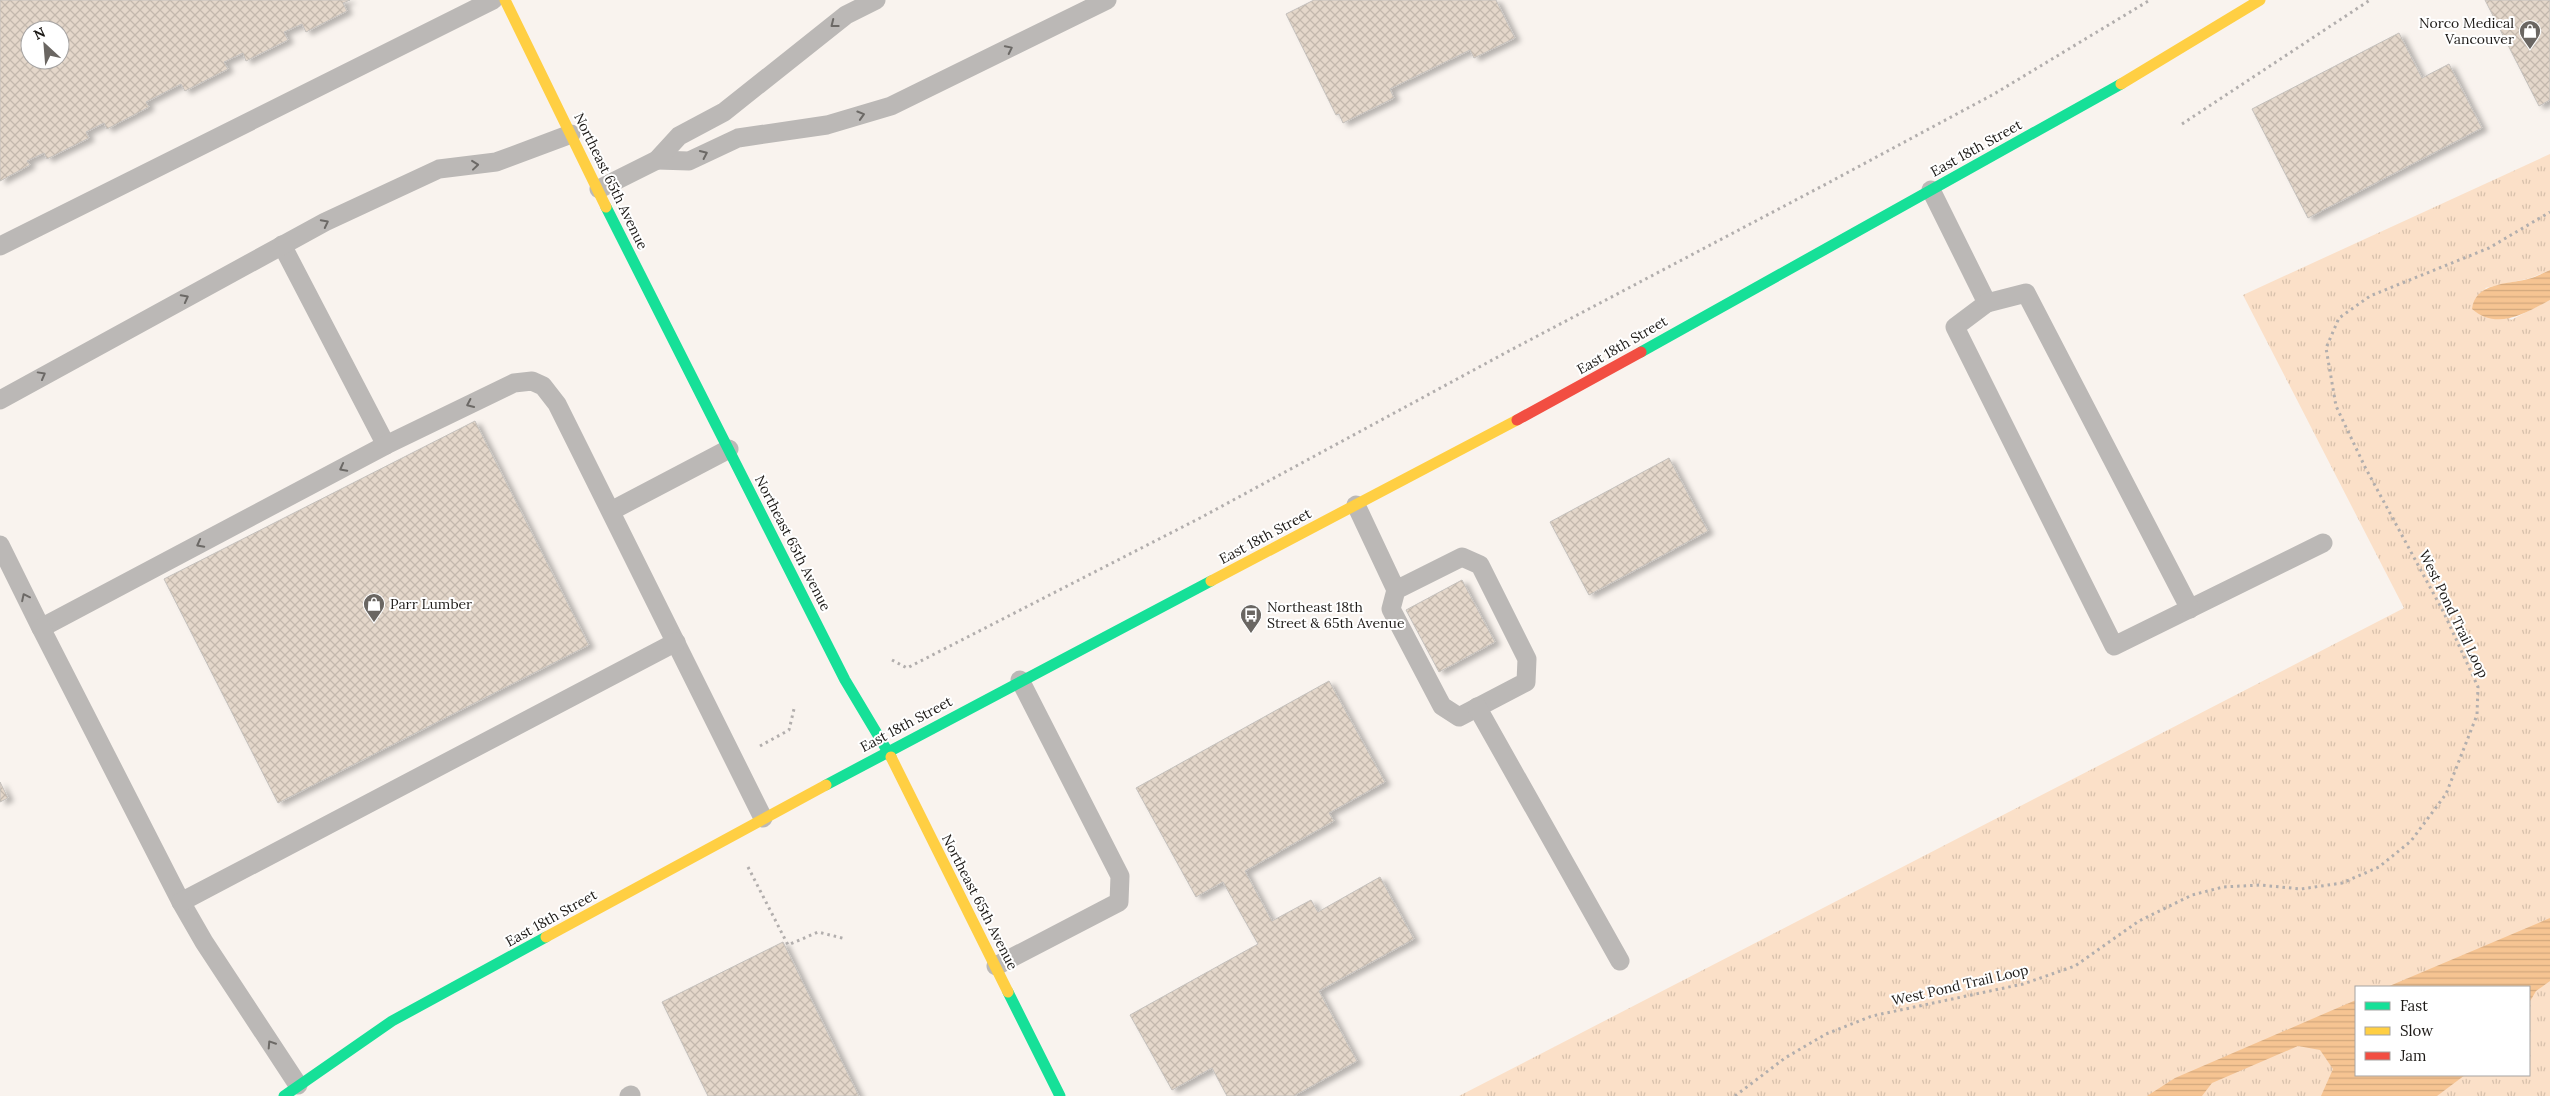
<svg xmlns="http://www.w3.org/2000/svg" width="2550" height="1096" font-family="Lora,serif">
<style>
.grass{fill:url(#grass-tufts);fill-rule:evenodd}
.water{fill:url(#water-rules)}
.building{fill:url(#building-cross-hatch);stroke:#c4c0bc;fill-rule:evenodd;filter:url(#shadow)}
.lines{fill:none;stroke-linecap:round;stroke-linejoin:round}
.path{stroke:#b2aead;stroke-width:3;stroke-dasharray:2.5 4;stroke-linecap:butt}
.lane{stroke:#bbb8b6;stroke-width:19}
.fast{stroke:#16e098;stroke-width:11}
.slow{stroke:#ffcf43;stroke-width:11}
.jam{stroke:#f24e42;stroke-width:11}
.oneway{stroke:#6c6966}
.labels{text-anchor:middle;stroke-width:4;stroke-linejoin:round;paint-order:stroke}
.poi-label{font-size:14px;fill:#1d1a17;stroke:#fff;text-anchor:start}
.street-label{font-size:14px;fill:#1d1a17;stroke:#fff}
</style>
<defs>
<pattern id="grass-tufts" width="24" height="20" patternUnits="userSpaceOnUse" patternTransform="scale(1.25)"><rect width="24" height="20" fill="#fbe0c8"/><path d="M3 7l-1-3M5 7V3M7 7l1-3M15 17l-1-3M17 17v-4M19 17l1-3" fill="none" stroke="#d7c0ab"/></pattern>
<pattern id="water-rules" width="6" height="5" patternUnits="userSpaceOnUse" patternTransform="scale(1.25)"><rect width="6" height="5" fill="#f6c492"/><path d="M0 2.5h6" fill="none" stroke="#d2a87d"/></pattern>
<pattern id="building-cross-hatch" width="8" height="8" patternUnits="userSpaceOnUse" patternTransform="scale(1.25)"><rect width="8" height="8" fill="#e4d7ca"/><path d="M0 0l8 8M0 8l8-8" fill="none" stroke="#c3b8ad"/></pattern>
<filter id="shadow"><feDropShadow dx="5.5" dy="3" stdDeviation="2.5" flood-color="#0004"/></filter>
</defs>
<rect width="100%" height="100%" fill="#f9f3ee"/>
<path class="grass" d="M2550,154V270L2531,278L2485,288L2511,320L2550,300V1096H1459L2404,608L2243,295ZM2356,987H2529V1075H2356Z"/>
<g class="water">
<path d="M2550,270V300C2526,313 2497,331 2472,309C2475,283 2507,284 2528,279C2536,277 2543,273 2550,270Z"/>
<path d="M2550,918V981L2536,991L2529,1003V987H2387Z"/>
<path d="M2356,1000V1075H2465L2437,1096H2321L2333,1069L2320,1050L2298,1046L2212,1083L2202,1096H2147L2175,1078Z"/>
</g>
<g class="building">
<path d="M0,0H350L343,3L347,11L306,32L302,24L284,32L288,40L246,61L243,53L224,62L228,69L185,91L181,84L146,102L149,107L107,129L104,123L86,132L89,138L47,159L44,153L27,161L30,165L0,181ZM30,30H60V60H30Z"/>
<path d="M1314,0H1496L1515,38L1474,58L1470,50L1390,89L1394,98L1343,123L1339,114L1336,115L1286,14Z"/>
<path d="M2485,0H2550V100L2539,106Z"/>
<path d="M2399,33L2422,78L2449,64L2482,128L2308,218L2252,109Z"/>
<path d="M475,421L589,645L278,803L164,579Z"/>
<path d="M1669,458L1708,531L1589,595L1550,522Z"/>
<path d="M1462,580L1495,642L1439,672L1406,610Z"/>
<path d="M1329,681L1385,782L1329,813L1334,821L1245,871L1272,921L1311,900L1318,912L1380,877L1414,939L1319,991L1357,1061L1294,1096H1227L1212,1068L1172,1090L1130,1015L1258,944L1223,882L1196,897L1136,788Z"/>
<path d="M0,782L8,798L0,802Z"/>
<path d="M783,942L859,1096H708L662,1002Z"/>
</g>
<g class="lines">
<g class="path">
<path d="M2182,124L2370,0"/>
<path d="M892,660L907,668L1200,518L1507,352L1828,183L1994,94L2150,0"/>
<path d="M760,746L789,730L794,709"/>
<path d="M748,867L788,945L818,932L846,939"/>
<path d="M1735,1096L1785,1058L1826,1034L1872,1016L2023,984L2075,966L2139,921L2192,895L2223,887L2260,885L2301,889L2342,883L2379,867L2411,841L2446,794L2477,715L2478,687L2444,613L2365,467L2336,406L2326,348L2339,318L2370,296L2489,248L2550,212"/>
</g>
<g class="lane">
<path d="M657,160L689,161L738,138L827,125L891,106L1107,0"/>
<path d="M599,189L657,160L679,136L724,112L846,15L876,0"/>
<path d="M1931,190L1987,303L1955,327L2114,646L2323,543"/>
<path d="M282,245L386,445"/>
<path d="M0,246L493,0"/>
<path d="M1987,303L2026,293L2190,609"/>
<path d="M0,400L325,222L439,169L496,162L571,134"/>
<path d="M1356,505L1396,590L1391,609L1442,706L1459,717L1526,682L1527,659L1480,565L1462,557L1396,590"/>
<path d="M611,511L729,449"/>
<path d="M0,545L41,628L386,445L514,383L532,381L543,386L557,404L763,818"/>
<path d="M41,628L181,902L204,942L298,1085"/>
<path d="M1477,707L1620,961"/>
<path d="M181,902L676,642"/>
<path d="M996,966L1119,902L1120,876L1020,680"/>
<path d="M629,1096L631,1095"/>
</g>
<g class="fast">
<path d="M606,207L845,680L891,757"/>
<path d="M1641,352L2121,84"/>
<path d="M826,785L1211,581"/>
<path d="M1008,992L1060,1096"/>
<path d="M284,1096L392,1021L546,937"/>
</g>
<g class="slow">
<path d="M505,0L606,207"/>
<path d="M2121,84L2260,0"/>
<path d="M1211,581L1517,420"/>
<path d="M891,757L1008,992"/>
<path d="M546,937L826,785"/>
</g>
<path class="jam" d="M1517,420L1641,352"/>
</g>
<defs><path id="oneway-chevron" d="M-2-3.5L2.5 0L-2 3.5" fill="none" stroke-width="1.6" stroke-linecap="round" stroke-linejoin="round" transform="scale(1.25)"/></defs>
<g class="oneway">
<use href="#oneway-chevron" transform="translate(834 24) rotate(142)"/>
<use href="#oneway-chevron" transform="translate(1009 49) rotate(-26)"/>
<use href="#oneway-chevron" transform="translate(861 115) rotate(-17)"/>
<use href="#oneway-chevron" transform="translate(704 154) rotate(-25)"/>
<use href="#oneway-chevron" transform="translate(475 165) rotate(-6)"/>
<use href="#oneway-chevron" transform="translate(325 223) rotate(-27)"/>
<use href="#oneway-chevron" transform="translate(185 298) rotate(-28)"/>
<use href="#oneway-chevron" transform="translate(42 375) rotate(-29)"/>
<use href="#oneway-chevron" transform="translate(470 404) rotate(155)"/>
<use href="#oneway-chevron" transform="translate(343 468) rotate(152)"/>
<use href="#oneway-chevron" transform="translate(200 544) rotate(152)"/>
<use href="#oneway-chevron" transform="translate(25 597) rotate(-116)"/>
<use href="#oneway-chevron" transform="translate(271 1044) rotate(-123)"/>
</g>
<defs>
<g id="shop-pin" transform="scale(1.125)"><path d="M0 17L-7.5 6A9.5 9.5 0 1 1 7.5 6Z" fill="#6a6662" stroke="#fff"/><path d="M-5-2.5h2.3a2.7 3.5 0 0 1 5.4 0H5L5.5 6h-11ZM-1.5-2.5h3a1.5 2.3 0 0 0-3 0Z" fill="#fff"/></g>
<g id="bus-pin" transform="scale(1.125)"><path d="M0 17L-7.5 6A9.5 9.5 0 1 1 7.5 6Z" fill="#6a6662" stroke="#fff"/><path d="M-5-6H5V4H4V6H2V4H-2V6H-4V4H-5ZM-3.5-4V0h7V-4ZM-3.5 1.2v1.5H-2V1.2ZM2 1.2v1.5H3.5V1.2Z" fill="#fff"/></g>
</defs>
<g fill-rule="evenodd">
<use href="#shop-pin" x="2530" y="31"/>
<use href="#shop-pin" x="374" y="604"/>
<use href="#bus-pin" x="1251" y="615"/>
</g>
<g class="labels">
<g class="poi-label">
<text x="2514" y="28" text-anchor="end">Norco Medical<tspan x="2514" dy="16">Vancouver</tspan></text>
<text x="390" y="609">Parr Lumber</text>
<text x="1267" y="612">Northeast 18th<tspan x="1267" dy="16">Street &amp; 65th Avenue</tspan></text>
</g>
<g class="street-label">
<text transform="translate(1976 148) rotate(-29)" y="5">East 18th Street</text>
<text transform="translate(611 181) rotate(64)" y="5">Northeast 65th Avenue</text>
<text transform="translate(1622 345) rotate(-30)" y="5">East 18th Street</text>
<text transform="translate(1265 536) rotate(-28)" y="5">East 18th Street</text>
<text transform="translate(793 543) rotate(63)" y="5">Northeast 65th Avenue</text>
<text transform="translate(2454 614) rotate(64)" y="5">West Pond Trail Loop</text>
<text transform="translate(906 724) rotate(-28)" y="5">East 18th Street</text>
<text transform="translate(980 902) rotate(63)" y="5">Northeast 65th Avenue</text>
<text transform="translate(551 918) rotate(-29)" y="5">East 18th Street</text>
<text transform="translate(1960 985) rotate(-13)" y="5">West Pond Trail Loop</text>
</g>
</g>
<rect x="2355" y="986" width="175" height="90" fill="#ffffff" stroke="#a5a3a2"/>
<rect x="2365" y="1002" width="25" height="8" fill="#16e098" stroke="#a5a3a2"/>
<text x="2400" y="1011" font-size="15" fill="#1d1a17">Fast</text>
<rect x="2365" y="1027" width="25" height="8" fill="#ffcf43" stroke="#a5a3a2"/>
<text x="2400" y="1036" font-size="15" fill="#1d1a17">Slow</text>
<rect x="2365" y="1052" width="25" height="8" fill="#f24e42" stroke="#a5a3a2"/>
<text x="2400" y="1061" font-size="15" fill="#1d1a17">Jam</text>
<g transform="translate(45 45) rotate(334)"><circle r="24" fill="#ffffff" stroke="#a5a3a2"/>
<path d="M0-4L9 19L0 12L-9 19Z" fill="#6a6662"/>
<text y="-8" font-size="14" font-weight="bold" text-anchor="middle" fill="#1d1a17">N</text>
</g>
</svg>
